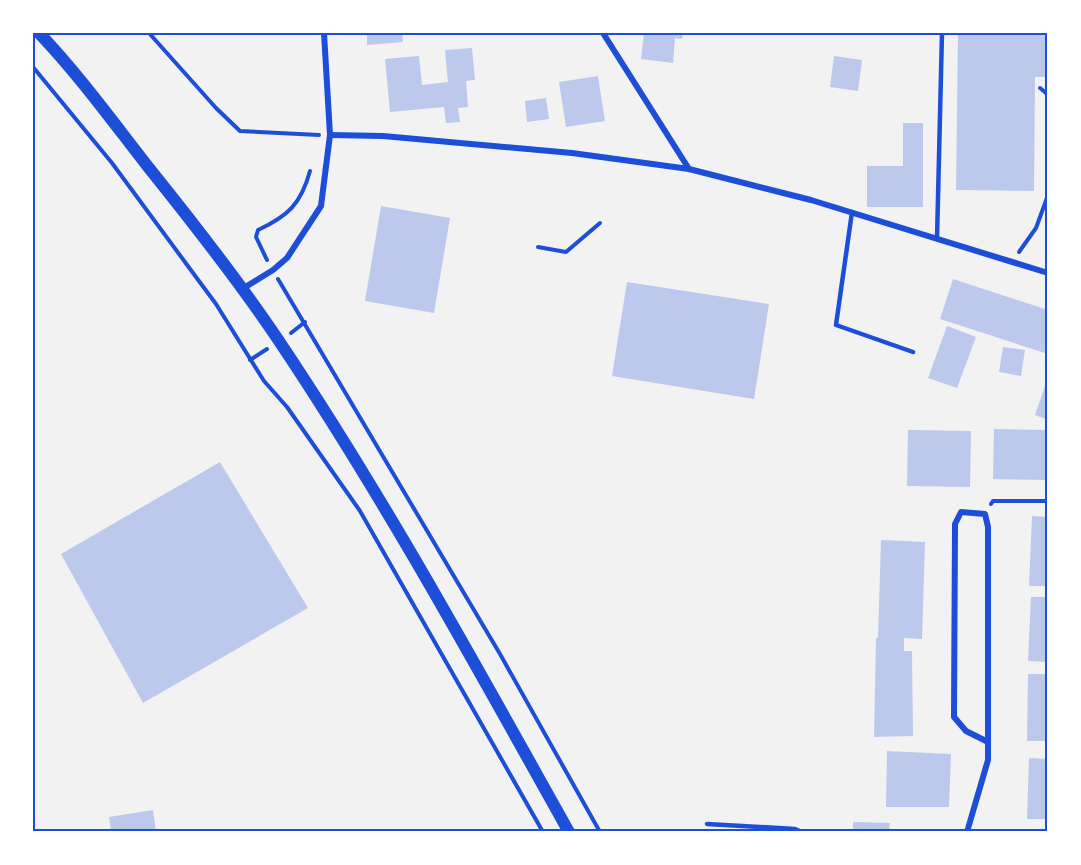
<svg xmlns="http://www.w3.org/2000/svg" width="1081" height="865" font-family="'PT Sans Narrow',sans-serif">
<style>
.building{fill:#bdc9ec}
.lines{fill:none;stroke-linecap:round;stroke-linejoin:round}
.path{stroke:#1d4ed8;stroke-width:4}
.service{stroke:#1d4ed8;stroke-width:4.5}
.minor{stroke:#1d4ed8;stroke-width:6}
.secondary{stroke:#1d4ed8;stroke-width:12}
.neatline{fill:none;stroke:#1d4ed8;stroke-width:2}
</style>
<rect width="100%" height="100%" fill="#f2f2f2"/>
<g class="building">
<path d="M367,33H402L403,42L367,45Z"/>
<path d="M644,33H683L682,39L675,38L673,63L641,59Z"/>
<path d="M958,33H1048V77H1035L1034,191L956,190Z"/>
<path d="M472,48L475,80L466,81L468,107L458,108L460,122L446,123L444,107L390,112L385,59L419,56L422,85L448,82L445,50Z"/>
<path d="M834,56L862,60L858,91L830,87Z"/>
<path d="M598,76L605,121L566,127L559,82Z"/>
<path d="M546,98L549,119L527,122L525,101Z"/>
<path d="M903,123H923V207H867V166H903Z"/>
<path d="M381,206L450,218L434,313L365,301Z"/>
<path d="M953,279L1048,310V354L940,319Z"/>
<path d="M627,282L769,304L754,399L612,376Z"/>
<path d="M947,326L976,337L957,388L928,378Z"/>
<path d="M1003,347L1025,350L1021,376L999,372Z"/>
<path d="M1048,377V420L1035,415Z"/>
<path d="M994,429L1048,430V480L993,479Z"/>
<path d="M908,430L971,431L970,487L907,486Z"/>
<path d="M220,462L308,608L143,703L61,554Z"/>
<path d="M1032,516L1048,517V586H1029Z"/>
<path d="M881,540L925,542L922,639L904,638V651H912L913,736L874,737L876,638H878Z"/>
<path d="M1031,597H1048V662L1028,661Z"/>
<path d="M1028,674H1048V741H1027Z"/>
<path d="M887,751L951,754L949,807H886Z"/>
<path d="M1029,758L1048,759V819H1027Z"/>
<path d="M153,810L156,832H111L109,817Z"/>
<path d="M853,822L890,823L889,832H853Z"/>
</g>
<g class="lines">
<g class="path">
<path d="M149,33L216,108L240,131L319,135"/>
<path d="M33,67L112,163L196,277L216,304L264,381L287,407L360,511L543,832"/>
<path d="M1040,88L1046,93L1048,97"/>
<path d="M538,247L566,252L600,223"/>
<path d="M1019,252L1036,228L1048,195"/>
<path d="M267,260L256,237L258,230C288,216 301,204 310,171"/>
<path d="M278,279L500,654L600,832"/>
<path d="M291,333L305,322"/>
<path d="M250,360L267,349"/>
<path d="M991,504L993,501H1048"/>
</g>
<g class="service">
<path d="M852,212L836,325L913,352"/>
<path d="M937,239L942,33"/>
<path d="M707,824L795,829L802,832"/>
</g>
<g class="minor">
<path d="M603,33L689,169"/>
<path d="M330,135L383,136L572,153L689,169L811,200L1048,273"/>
<path d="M242,289L273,270L287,258L321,206L330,135L324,33"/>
<path d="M967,832L988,760V527L985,514L961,512L955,524L954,717L966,731L988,742"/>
</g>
<path class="secondary" d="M39,33C79,75 113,122 149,168C194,224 239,281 279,341C385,499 476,666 569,832"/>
</g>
<rect width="1081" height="865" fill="none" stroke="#ffffff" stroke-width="69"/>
<rect x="34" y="34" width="1012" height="796" class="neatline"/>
</svg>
